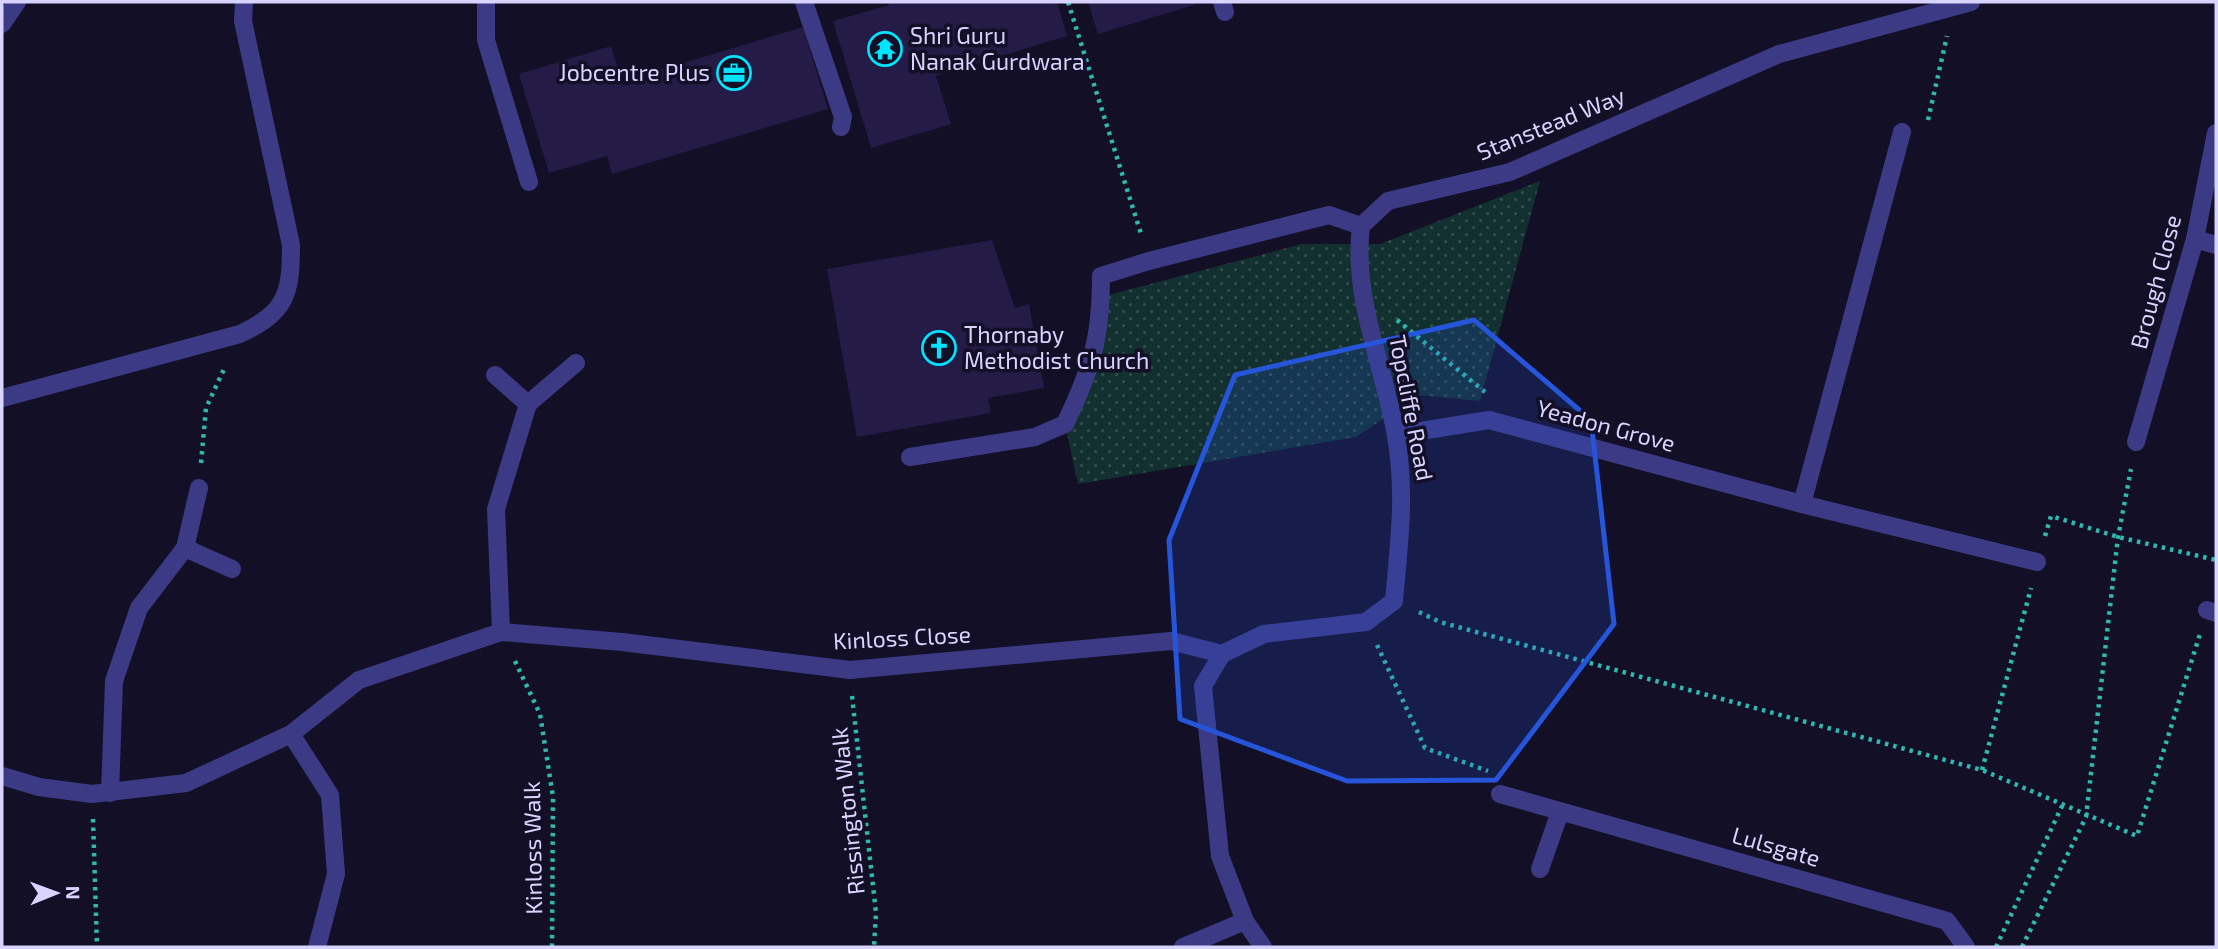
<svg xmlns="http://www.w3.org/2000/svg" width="2218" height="949" font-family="'Exo 2',sans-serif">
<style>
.grass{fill:url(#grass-dots)}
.building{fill:#241b47}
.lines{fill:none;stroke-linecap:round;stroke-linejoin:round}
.path{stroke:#2fb8b0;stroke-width:4.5;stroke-dasharray:3.5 5;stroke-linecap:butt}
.service{stroke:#3d3a85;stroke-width:18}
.minor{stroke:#3d3a85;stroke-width:18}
.marked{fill:#2655da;fill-opacity:0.2;stroke:#2655da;stroke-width:5;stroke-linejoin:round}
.labels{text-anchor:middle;stroke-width:7;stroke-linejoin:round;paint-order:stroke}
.poi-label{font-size:23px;fill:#d9d4ff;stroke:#130f26;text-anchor:start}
.street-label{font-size:23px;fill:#d9d4ff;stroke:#130f26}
</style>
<defs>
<pattern id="grass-dots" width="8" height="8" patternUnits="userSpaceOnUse" patternTransform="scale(1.75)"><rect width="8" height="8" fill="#12302f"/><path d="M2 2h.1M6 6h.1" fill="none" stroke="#344d4e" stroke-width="1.8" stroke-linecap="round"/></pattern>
</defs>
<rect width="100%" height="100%" fill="#130f26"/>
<path class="grass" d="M1540,181L1480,401L1418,395L1356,437L1078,484L1065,424L1101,297L1302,244H1380Z"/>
<g class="building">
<path d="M888,2H1057L1067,36L936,76L951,124L871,148L833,21L889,5Z"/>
<path d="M1088,2H1193L1194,5L1098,34Z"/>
<path d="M803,27L828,109L612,174L607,156L549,173L519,74L611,46L623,86L645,80L643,75Z"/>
<path d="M992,240L1015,308L1029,304L1044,388L988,398L991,413L857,437L827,269Z"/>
</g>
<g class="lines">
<g class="path">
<path d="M1068,2L1142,237"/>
<path d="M1928,120L1947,36"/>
<path d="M1397,320L1485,392"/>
<path d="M201,463L206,408L225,367"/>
<path d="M2045,536L2051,516L2118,537L2216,560"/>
<path d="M1419,612L1440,622L1982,770L2137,836L2200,634"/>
<path d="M1377,645L1425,748L1488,771"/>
<path d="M515,661L540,714L553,797L552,947"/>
<path d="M852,696L876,913L874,947"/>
<path d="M1982,770L2031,588"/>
<path d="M93,819L97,947"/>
<path d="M1996,947L2062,806"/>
<path d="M2022,947L2086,817L2118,537L2131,469"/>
</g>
<g class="service">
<path d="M486,2V40L529,182"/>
<path d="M804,2L843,117L841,127"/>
<path d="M1222,2L1225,12"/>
<path d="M2,398L240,334C286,312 291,295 291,245L243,21L244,2"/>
<path d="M910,457L1035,437L1065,424C1092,368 1101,338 1101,276L1149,261"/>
</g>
<g class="minor">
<path d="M2,24L17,2"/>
<path d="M1361,226L1388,201L1510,172L1779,54L1971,2"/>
<path d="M2195,239L2216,245"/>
<path d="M1149,261L1329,215L1361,226"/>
<path d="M495,375L528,404"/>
<path d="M1396,435L1489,420L1802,504L2037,562"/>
<path d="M2136,442L2195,239L2216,133"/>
<path d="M1802,504L1902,132"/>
<path d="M185,548L232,569"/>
<path d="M2207,610L2216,613"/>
<path d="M501,632L496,509L528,404L576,363"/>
<path d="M291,734L330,795L336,874L317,947"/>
<path d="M2,776L39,787L92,794L186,783L291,734L359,680L501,632L622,642L850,670L1171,641L1222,654"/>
<path d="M110,793L114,681L139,608L185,548L199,488"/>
<path d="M1500,794L1947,921L1966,947"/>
<path d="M1540,869L1560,812"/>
<path d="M1183,947L1245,921"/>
<path d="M1263,947L1245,921L1220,856L1203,686L1222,654L1264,634L1366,622L1394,601C1399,543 1406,494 1396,436C1384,366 1352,297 1361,226"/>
</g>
</g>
<path class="marked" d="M1474,320L1591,420L1614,624L1496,780L1347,781L1180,719L1169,540L1235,375Z"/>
<defs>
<g id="temple-ring" transform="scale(1.75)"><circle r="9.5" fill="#130f26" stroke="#00e5ff" stroke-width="1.5"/><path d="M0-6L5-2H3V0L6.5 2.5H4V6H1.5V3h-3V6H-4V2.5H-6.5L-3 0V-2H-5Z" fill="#00e5ff"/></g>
<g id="office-ring" transform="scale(1.75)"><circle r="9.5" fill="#130f26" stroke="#00e5ff" stroke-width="1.5"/><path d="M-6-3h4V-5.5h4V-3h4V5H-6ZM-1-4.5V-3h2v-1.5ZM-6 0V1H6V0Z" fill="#00e5ff"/></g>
<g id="church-ring" transform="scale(1.75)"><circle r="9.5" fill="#130f26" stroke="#00e5ff" stroke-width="1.5"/><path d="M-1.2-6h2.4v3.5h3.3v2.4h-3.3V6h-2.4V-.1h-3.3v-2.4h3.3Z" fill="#00e5ff"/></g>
</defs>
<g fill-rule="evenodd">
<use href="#temple-ring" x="885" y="49"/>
<use href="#office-ring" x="734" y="73"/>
<use href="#church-ring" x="939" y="348"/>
</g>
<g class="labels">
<g class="poi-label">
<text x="910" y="44">Shri Guru<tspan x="910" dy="26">Nanak Gurdwara</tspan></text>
<text x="710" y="81" text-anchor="end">Jobcentre Plus</text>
<text x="964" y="343">Thornaby<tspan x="964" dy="26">Methodist Church</tspan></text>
</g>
<g class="street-label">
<text transform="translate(1551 124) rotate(-22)" y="8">Stanstead Way</text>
<text transform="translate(2156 282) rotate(-75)" y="8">Brough Close</text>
<text transform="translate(1411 408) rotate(79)" y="8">Topcliffe Road</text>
<text transform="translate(1606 426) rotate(15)" y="8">Yeadon Grove</text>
<text transform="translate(902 638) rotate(-3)" y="8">Kinloss Close</text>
<text transform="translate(848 811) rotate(-96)" y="8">Rissington Walk</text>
<text transform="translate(1776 847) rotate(16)" y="8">Lulsgate</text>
<text transform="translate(533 848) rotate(-91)" y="8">Kinloss Walk</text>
</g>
</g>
<rect width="2218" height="949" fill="none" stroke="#d9d4ff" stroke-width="7"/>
<g transform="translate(56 893) rotate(89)" stroke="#130f26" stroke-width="5" paint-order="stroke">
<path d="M0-5L12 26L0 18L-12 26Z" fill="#d9d4ff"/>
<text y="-10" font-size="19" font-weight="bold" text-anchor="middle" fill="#d9d4ff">N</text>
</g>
</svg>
